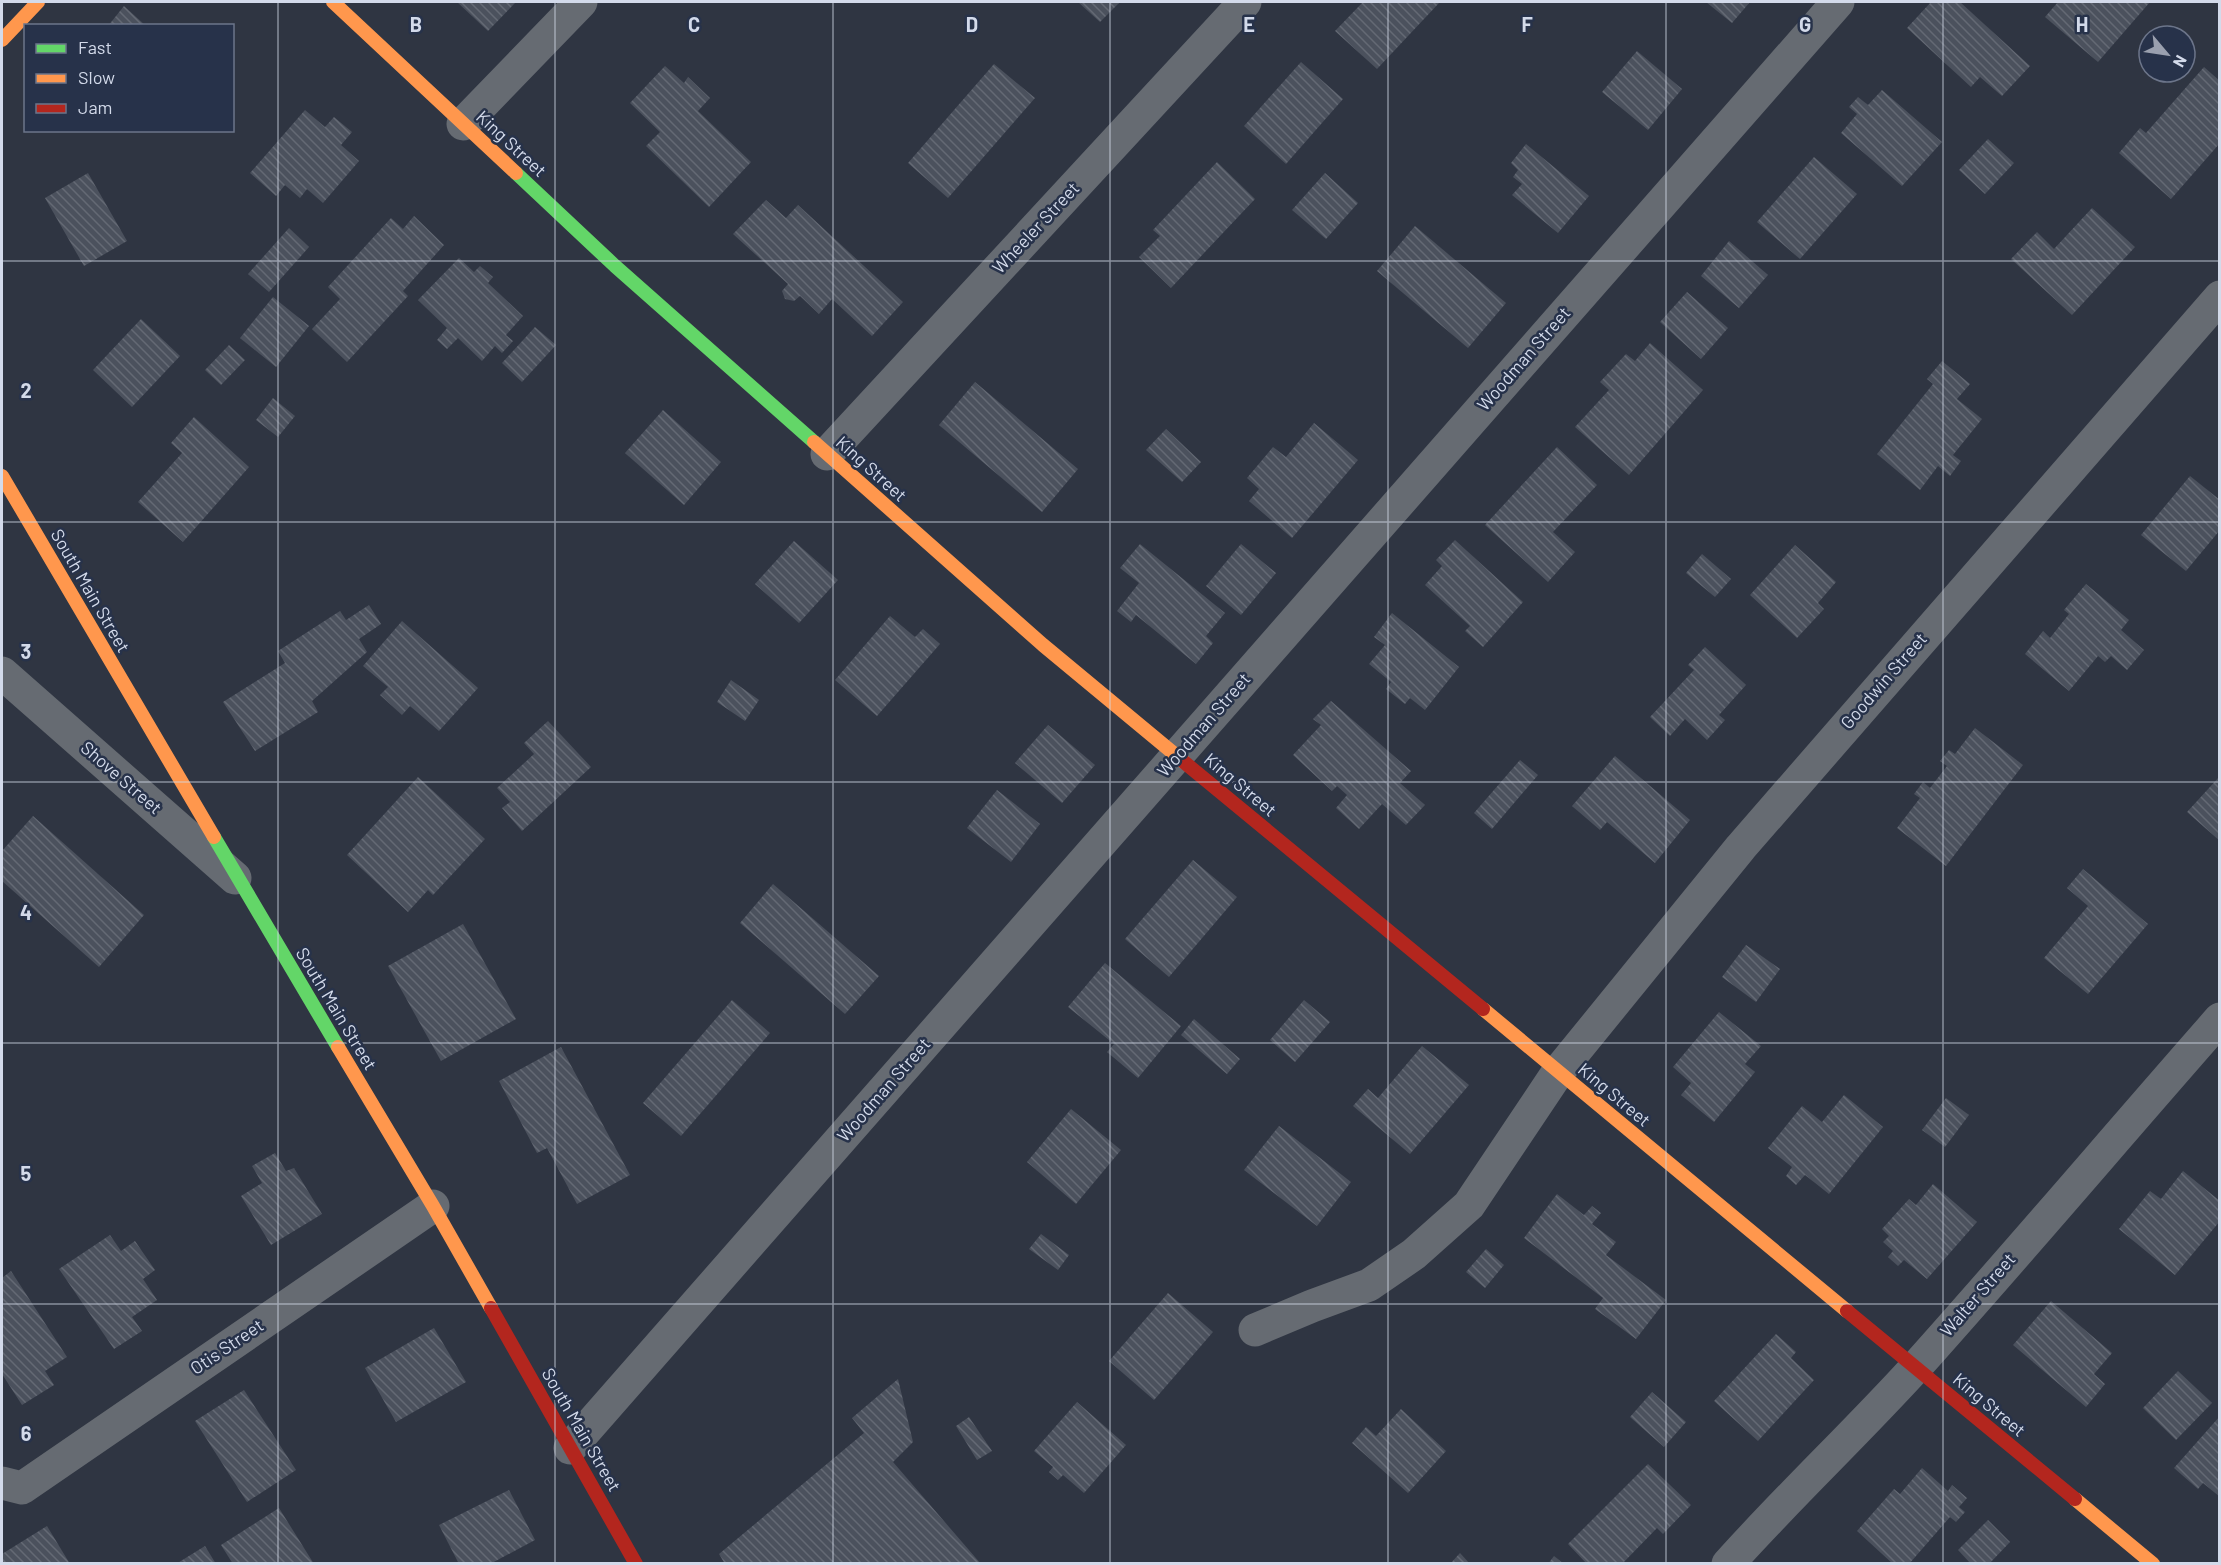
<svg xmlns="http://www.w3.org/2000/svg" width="2221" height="1565" font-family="Barlow,sans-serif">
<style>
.building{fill:url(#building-back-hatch)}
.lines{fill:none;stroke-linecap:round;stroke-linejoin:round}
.street{stroke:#666b72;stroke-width:33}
.fast{stroke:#63d668;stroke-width:14}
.slow{stroke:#ff974d;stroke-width:14}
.jam{stroke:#b3261e;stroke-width:14}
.grid{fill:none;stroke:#d3daea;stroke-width:1.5;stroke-opacity:0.55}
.labels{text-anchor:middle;stroke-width:5;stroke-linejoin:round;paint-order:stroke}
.street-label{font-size:18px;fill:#d3daea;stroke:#27324a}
.grid-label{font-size:20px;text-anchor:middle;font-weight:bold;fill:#d3daea;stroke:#27324a;stroke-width:5;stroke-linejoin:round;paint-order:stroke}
</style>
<defs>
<pattern id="building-back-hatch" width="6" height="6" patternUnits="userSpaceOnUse" patternTransform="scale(1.5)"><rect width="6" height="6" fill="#4b515d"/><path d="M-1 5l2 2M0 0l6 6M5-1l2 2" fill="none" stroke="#646974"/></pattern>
</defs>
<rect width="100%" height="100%" fill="#2f3542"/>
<g class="building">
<path d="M457,2H516L488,31Z"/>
<path d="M1078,2H1120L1100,22Z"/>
<path d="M1363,2H1438L1439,3L1377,69L1335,31Z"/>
<path d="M1706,2H1750L1732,23Z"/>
<path d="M1931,2H1960L2030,66L2002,96L1980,77L1971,87L1907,28Z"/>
<path d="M2058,2H2150L2098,62L2045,17Z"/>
<path d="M124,6L146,26H108Z"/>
<path d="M1637,51L1682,89L1648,130L1602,92Z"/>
<path d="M1301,62L1343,99L1286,164L1244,126Z"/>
<path d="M994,64L1035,98L948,198L908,163Z"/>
<path d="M665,66L684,83L688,77L710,98L698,111L751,162L709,207L646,146L660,132L630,103Z"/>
<path d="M2204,67L2220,81V143L2171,199L2119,153L2140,128L2146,133Z"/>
<path d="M1882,90L1942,142L1902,186L1841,133L1857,114L1849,107L1858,97L1868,105Z"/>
<path d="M305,110L325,127L334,117L352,132L341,145L359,161L323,203L307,189L300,198L285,185L276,196L250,173Z"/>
<path d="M1988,139L2014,163L1985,194L1959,170Z"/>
<path d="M1526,144L1589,196L1558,233L1512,195L1522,184L1513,177L1518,170L1511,163Z"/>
<path d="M1814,157L1857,194L1800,259L1757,222Z"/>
<path d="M1217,162L1255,199L1171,288L1139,257L1160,236L1153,230Z"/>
<path d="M88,173L127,241L84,266L45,198Z"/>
<path d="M1325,173L1358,203L1326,239L1292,210Z"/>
<path d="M766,200L786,218L798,205L903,302L872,336L832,299L819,314L800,296L794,301L785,299L782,291L788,284L733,234Z"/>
<path d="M2092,208L2135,247L2072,315L2011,259L2037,232L2054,249Z"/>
<path d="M414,216L444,245L403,291L408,296L347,362L312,329L340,299L328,287L391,218L403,229Z"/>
<path d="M1415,226L1506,303L1468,348L1377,271Z"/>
<path d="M289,228L309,247L269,292L248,274Z"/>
<path d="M1729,241L1768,275L1739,308L1701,276Z"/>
<path d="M459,258L474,272L480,266L493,277L488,283L523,316L506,335L513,341L502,353L495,346L482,361L458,338L447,349L437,340L447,328L418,300Z"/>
<path d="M1687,292L1728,328L1701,359L1660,322Z"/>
<path d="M273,297L309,326L276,367L240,338Z"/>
<path d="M141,319L180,356L132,407L93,370Z"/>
<path d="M535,327L556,345L522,382L502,363Z"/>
<path d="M1650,343L1703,390L1629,475L1575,427L1609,390L1600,382L1626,354L1635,361Z"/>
<path d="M229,345L245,360L221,385L205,370Z"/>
<path d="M1942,361L1970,384L1957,399L1982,419L1953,455L1961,461L1950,476L1938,466L1920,490L1877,454L1933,384L1927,379Z"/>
<path d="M975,382L1078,469L1042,512L939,425Z"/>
<path d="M273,398L295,416L278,437L256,420Z"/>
<path d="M663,410L721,462L684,505L625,453Z"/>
<path d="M194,417L249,467L183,542L138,502L182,453L171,443Z"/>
<path d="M1314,423L1358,460L1292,538L1249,501L1259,489L1247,478L1273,447L1286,457Z"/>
<path d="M1166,429L1201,462L1182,482L1146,450Z"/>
<path d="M1557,447L1597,485L1553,532L1575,552L1548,582L1485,525Z"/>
<path d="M2190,476L2220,500V530L2186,571L2141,535Z"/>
<path d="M1455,540L1523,602L1483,647L1465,631L1470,626L1425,585L1442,566L1436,560Z"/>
<path d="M794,541L838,580L799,623L755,584Z"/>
<path d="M1140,544L1225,613L1206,636L1213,643L1196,664L1136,615L1131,622L1117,611L1139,583L1120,568Z"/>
<path d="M1241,544L1276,573L1241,615L1206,586Z"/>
<path d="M1795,545L1836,582L1818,603L1824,609L1797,638L1750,595Z"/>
<path d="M1702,554L1731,579L1715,597L1686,573Z"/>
<path d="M2086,584L2129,620L2121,630L2144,650L2127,670L2111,656L2105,662L2098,656L2069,691L2025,654L2043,631L2050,638L2069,614L2064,610Z"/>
<path d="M369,605L381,624L359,639L367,652L312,701L318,712L255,751L223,702L285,663L278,651L340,611L346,620Z"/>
<path d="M1392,613L1459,667L1425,710L1410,698L1405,704L1386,689L1391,682L1369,664L1385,645L1374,637Z"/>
<path d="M890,616L915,637L923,629L940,644L877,716L835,680Z"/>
<path d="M402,621L478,688L439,731L410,706L402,715L380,695L388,687L363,666Z"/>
<path d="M1705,647L1746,685L1719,715L1725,720L1707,740L1685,719L1670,736L1650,717L1694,670L1688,665Z"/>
<path d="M731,680L759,700L745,721L717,702Z"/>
<path d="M1331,701L1411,771L1400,783L1425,805L1406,825L1382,804L1359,829L1336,808L1347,795L1337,786L1332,791L1293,755L1321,725L1313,719Z"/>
<path d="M548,721L591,767L522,831L502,808L510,802L497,788L534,754L524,743Z"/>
<path d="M1048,725L1095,765L1062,803L1015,763Z"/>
<path d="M1975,728L2023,765L1946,866L1897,828L1920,798L1914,794L1923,782L1930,788L1947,766L1940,761L1949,750L1955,754Z"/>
<path d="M1615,756L1690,820L1655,863L1607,822L1600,830L1572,806Z"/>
<path d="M1520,760L1538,775L1492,829L1474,813Z"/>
<path d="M2220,776V841L2187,812Z"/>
<path d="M418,777L485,839L433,895L428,890L408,912L347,855Z"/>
<path d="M997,790L1040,824L1011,862L967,828Z"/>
<path d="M33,816L144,915L99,967L2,881V851Z"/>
<path d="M1193,860L1237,897L1169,977L1125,939Z"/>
<path d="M2083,869L2148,924L2088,994L2044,958L2088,906L2067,888Z"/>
<path d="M773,884L879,976L845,1014L740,923Z"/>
<path d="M463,924L516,1019L441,1061L388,966Z"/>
<path d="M1746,945L1780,969L1756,1002L1722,977Z"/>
<path d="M1105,963L1181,1026L1138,1078L1107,1052L1114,1044L1068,1007Z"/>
<path d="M732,1000L770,1033L681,1136L643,1103Z"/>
<path d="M1304,1000L1330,1022L1295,1062L1270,1040Z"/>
<path d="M1719,1012L1761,1046L1745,1064L1755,1072L1714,1122L1681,1095L1691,1083L1673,1067Z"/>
<path d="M1194,1019L1240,1059L1227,1074L1181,1035Z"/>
<path d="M1422,1046L1469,1085L1410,1154L1353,1106L1368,1089L1378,1098Z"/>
<path d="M561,1047L630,1175L577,1204L547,1148L537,1153L499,1081Z"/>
<path d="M1844,1095L1883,1127L1829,1194L1805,1175L1796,1185L1786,1176L1792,1167L1768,1148L1802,1106L1822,1122Z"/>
<path d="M1946,1098L1969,1115L1945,1147L1922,1130Z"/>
<path d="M1071,1109L1121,1150L1076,1204L1027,1162Z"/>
<path d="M1279,1126L1351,1182L1317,1226L1244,1170Z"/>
<path d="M275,1153L286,1171L294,1168L322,1214L271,1245L241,1196L262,1183L252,1166Z"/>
<path d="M2183,1171L2220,1201V1221L2175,1275L2119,1229L2150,1191L2161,1199Z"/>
<path d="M1933,1184L1977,1222L1927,1279L1904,1260L1898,1266L1888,1257L1893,1251L1883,1242L1889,1236L1882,1229L1909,1199L1916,1205Z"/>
<path d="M1557,1194L1584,1215L1592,1206L1601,1213L1592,1224L1616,1242L1606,1255L1666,1300L1636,1339L1595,1309L1603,1298L1524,1238Z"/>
<path d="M1041,1234L1069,1255L1058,1270L1029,1249Z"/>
<path d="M110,1235L121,1251L135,1241L155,1270L143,1279L157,1300L132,1317L142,1331L114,1349L59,1269Z"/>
<path d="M1486,1249L1504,1265L1485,1288L1466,1272Z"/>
<path d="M11,1271L67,1357L45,1371L54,1385L22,1405L2,1374V1278Z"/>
<path d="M1168,1293L1213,1332L1154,1400L1109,1361Z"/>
<path d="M2051,1301L2112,1353L2094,1374L2105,1384L2086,1407L2013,1345Z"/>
<path d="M434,1328L466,1382L396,1422L365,1368Z"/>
<path d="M1776,1334L1796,1352L1791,1358L1814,1380L1758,1441L1714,1401Z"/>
<path d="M2178,1371L2212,1403L2176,1440L2143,1408Z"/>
<path d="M898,1379L913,1442L893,1462L981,1564H725L719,1554L864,1433L852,1418Z"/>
<path d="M244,1390L296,1470L247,1502L195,1421Z"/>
<path d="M1652,1392L1686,1422L1664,1447L1630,1417Z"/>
<path d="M1077,1402L1126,1445L1084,1493L1063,1475L1058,1480L1049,1472L1053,1467L1034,1451Z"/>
<path d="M1401,1409L1446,1451L1408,1493L1352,1443L1366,1427L1376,1436Z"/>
<path d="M2220,1416V1497L2203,1483L2198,1489L2174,1468Z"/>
<path d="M969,1417L992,1451L977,1460L956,1426Z"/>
<path d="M1648,1464L1691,1505L1663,1534L1657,1528L1622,1564H1587L1568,1544Z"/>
<path d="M1922,1468L1948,1491L1952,1485L1967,1498L1959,1507L1965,1512L1956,1522L1950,1517L1909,1564H1893L1857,1531L1894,1489L1900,1494Z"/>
<path d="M509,1490L535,1540L490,1564H459L439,1525Z"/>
<path d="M279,1508L314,1564H233L221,1545Z"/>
<path d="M1988,1520L2010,1542L1989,1564H1971L1958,1550Z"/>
<path d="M47,1526L70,1564H2V1554Z"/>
<path d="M205,1546L216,1564H176Z"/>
<path d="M1460,1553L1470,1564H1450Z"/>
<path d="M1554,1556L1564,1564H1548Z"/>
</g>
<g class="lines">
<g class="street">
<path d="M463,124L581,2"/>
<path d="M827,454L1245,2"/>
<path d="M2,673L235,878"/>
<path d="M1255,1330L1312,1306L1369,1285L1414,1254L1469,1205L1558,1072L1741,847L2220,297"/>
<path d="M570,1448L1838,2"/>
<path d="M2,1483L22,1488L433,1206"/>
<path d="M1728,1564C1789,1496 1855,1434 1916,1367C2019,1252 2118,1135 2220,1019"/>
</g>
<g class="fast">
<path d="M516,173L615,266L814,442"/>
<path d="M214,837L338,1047"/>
</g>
<g class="slow">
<path d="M333,2L516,173"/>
<path d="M2,40L38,2"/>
<path d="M814,442L1043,645L1184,762"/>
<path d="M2,476L214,837"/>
<path d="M1483,1009L1847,1311"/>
<path d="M338,1047L433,1206L491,1308"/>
<path d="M2075,1499L2153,1564"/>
</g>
<g class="jam">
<path d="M1184,762L1483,1009"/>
<path d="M491,1308L636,1564"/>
<path d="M1847,1311L2075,1499"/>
</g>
</g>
<path class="grid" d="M278,2V1564M555,2V1564M833,2V1564M1110,2V1564M1388,2V1564M1666,2V1564M1943,2V1564M2,261H2220M2,522H2220M2,782H2220M2,1043H2220M2,1304H2220"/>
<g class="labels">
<g class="street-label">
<text transform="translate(511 144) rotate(43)" y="6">King Street</text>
<text transform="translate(1036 228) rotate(-47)" y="6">Wheeler Street</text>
<text transform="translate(1524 359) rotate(-49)" y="6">Woodman Street</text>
<text transform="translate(871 469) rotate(42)" y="6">King Street</text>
<text transform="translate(90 591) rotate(60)" y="6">South Main Street</text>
<text transform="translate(1884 681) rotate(-49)" y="6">Goodwin Street</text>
<text transform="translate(1204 725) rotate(-49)" y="6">Woodman Street</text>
<text transform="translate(121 778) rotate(41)" y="6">Shove Street</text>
<text transform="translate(1240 785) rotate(40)" y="6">King Street</text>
<text transform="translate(336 1009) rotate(59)" y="6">South Main Street</text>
<text transform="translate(884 1090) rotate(-49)" y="6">Woodman Street</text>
<text transform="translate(1614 1095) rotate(40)" y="6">King Street</text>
<text transform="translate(1978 1295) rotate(-49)" y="6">Walter Street</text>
<text transform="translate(227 1347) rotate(-34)" y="6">Otis Street</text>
<text transform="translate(1989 1405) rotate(40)" y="6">King Street</text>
<text transform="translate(581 1430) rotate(60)" y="6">South Main Street</text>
</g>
</g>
<g class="grid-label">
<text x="416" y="32">B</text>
<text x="694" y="32">C</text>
<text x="972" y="32">D</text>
<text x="1249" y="32">E</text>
<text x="1527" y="32">F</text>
<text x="1805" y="32">G</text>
<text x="2082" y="32">H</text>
<text x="26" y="398">2</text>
<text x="26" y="659">3</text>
<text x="26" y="920">4</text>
<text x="26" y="1181">5</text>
<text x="26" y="1441">6</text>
</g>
<rect width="2221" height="1565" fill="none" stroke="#d3daea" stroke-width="6"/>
<rect x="24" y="24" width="210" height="108" fill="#27324a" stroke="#6c758a" stroke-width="1.5"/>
<rect x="36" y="44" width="30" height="9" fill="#63d668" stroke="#6c758a" stroke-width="1.5"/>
<text x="78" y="54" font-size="18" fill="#d3daea">Fast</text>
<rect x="36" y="74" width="30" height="9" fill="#ff974d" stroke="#6c758a" stroke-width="1.5"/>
<text x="78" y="84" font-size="18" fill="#d3daea">Slow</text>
<rect x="36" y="104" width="30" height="9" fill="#b3261e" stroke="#6c758a" stroke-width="1.5"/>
<text x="78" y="114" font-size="18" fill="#d3daea">Jam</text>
<g transform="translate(2167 54) rotate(119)"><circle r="28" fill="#27324a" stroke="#6c758a" stroke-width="1.5"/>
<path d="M0-4.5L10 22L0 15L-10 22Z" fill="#9aa0af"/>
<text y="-9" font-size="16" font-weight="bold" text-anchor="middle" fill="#d3daea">N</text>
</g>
</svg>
